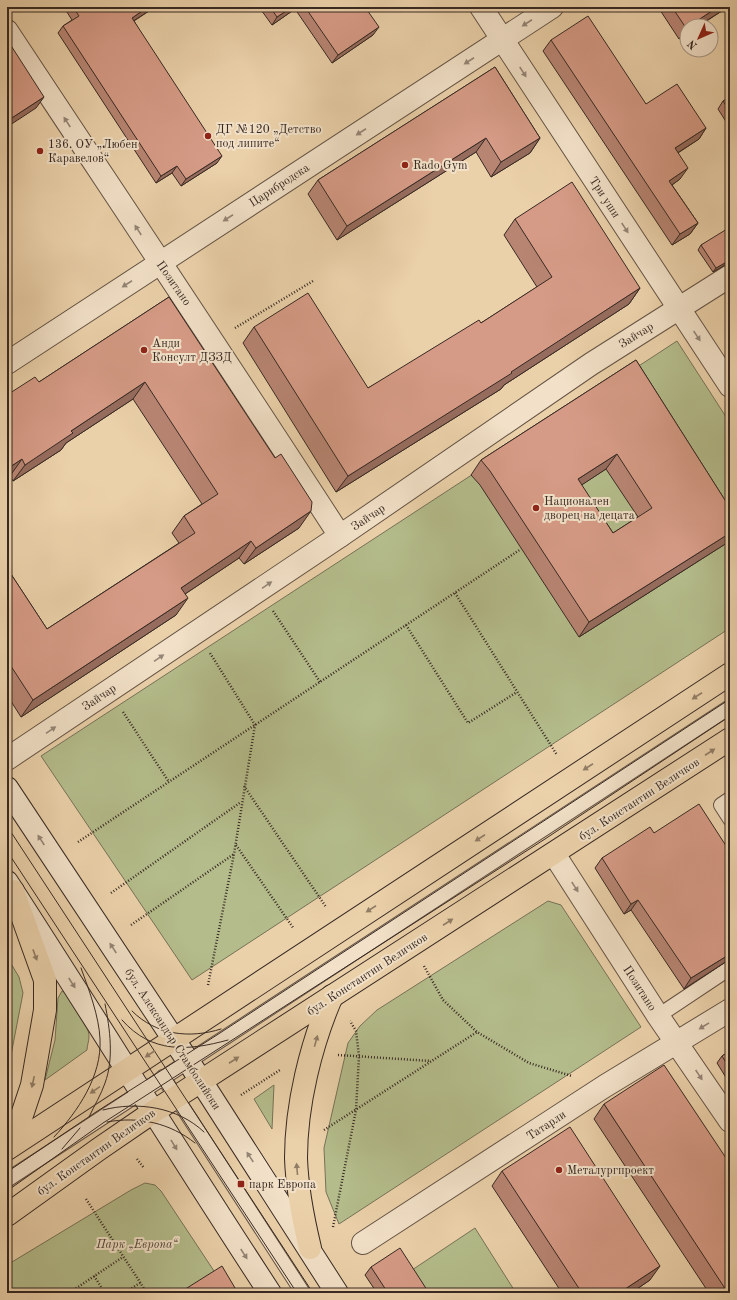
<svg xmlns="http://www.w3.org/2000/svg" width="737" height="1300" font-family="'Old Standard TT',serif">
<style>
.green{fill:#b4bc8b;stroke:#767257}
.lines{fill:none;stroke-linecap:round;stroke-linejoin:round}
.lane-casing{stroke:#645345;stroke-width:16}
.street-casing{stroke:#645345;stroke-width:24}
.secondary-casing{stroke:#372923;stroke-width:24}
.primary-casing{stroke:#372923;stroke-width:24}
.path{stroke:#372923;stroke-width:2.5;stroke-dasharray:1 2;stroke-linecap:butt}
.lane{stroke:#f2e1c8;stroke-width:14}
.street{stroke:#f2e1c8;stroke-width:22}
.secondary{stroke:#f2e1c8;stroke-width:22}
.primary{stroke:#ebd1aa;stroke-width:22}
.tram{stroke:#372923;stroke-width:1}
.wall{fill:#b88573;stroke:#372923;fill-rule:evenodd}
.shaded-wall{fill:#966c5e;stroke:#372923}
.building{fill:#d69b86;stroke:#372923;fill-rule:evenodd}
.oneway{fill:#948576}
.oneway2{fill:#917d66}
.poi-dot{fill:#8f2418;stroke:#f2e1c8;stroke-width:1.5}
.labels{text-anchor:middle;stroke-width:4;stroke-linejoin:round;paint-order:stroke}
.poi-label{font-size:12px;fill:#372923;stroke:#f2e1c8;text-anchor:start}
.street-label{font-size:12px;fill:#372923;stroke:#f2e1c8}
.park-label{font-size:12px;font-style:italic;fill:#504638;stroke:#f2e1c8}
</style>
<rect width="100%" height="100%" fill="#ebd1aa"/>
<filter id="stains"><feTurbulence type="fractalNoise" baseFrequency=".005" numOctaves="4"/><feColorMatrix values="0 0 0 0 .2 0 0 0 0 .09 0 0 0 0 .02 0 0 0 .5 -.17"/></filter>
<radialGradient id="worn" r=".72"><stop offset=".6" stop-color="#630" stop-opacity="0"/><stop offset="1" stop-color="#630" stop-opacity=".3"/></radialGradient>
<g class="green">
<path d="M677,341L730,423V628L192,980L41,756Z"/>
<path d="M548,901L561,905L641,1027L339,1224L326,1192L324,1148L348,1043L360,1026L377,1010Z"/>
<path d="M7,957L19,977L23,993L7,1076Z"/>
<path d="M62,991C73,996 89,1024 89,1037C89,1041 87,1046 87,1050L45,1080L55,1040L58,998Z"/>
<path d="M274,1085L272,1129L254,1099Z"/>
<path d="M145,1183L155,1185L161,1191L216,1274L186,1293H7V1265L131,1190Z"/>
<path d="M475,1228L516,1293H418L406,1274Z"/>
</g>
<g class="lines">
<g class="lane-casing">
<g id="lane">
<path d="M730,799L721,805L730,819"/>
<path d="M658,1016L730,968"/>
<path d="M163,1077L303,1293"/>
<path d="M7,1180L730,707"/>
</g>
</g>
<g class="street-casing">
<g id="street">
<path d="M481,7L730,386"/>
<path d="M7,31C118,199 230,366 340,536"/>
<path d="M7,363L552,7"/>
<path d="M7,759L340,536L591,364L730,276"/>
<path d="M554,854L658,1016L730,1121"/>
<path d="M363,1243L605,1086L730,1010"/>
</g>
</g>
<g class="secondary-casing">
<g id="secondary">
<path d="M7,788L192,1067L337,1293"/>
<path d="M7,882C95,1018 181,1157 270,1293"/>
</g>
</g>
<g class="primary-casing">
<g id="primary">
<path d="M7,1142L21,1118L32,1085L45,1010V980L13,891"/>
<path d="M7,1149L730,674"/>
<path d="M7,1215L99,1149L153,1112L730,739"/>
<path d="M310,1248C303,1219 297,1189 296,1158C296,1105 311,1044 332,996"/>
</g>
</g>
<g class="path">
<path d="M235,328L313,281"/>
<path d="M455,593L557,755"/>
<path d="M273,611L320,682"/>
<path d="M406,625L468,723L517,692"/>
<path d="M123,712L169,782"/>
<path d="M244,786L326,907"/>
<path d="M78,842L521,549"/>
<path d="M236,845L294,929"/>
<path d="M111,893L241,802"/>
<path d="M131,925L234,854"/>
<path d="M424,966L443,1000L477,1032L529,1063L572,1076"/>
<path d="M208,985L234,854L255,725L210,653"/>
<path d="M338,1055L431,1061"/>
<path d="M241,1095L280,1070"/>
<path d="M324,1130L477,1032"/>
<path d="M137,1159L144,1168"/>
<path d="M86,1199L147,1293"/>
<path d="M333,1227L356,1110L359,1056L356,1031L350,1021"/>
<path d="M94,1276L105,1293"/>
<path d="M78,1293L75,1289L123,1257"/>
<path d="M124,1293L140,1283"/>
</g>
<use href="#lane" class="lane"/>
<use href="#street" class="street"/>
<use href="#secondary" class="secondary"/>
<use href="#primary" class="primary"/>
<g class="tram">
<path d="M7,826L313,1293"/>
<path d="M7,851L297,1293"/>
<path d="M132,1011C156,1035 189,1039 221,1029"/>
<path d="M122,1020C152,1054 188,1051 228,1040"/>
<path d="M103,1110C137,1101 178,1107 204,1132"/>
<path d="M89,1117C94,1106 101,1095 105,1083C114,1059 110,1029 105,1004"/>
<path d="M107,1122C139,1116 170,1123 195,1143"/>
<path d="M54,1137C78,1111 102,1076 100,1039C99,1016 89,990 81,968"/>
<path d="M62,1149L80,1128"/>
<path d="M7,1172L96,1112L220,1033L730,699"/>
<path d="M7,1191L103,1123L545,839L730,716"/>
</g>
</g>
<g class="wall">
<path d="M66,7H155L134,21L217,163L181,186L172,173L156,183L58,33L63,26L72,20L65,9Z"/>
<path d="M259,7H365L373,35L332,63L295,9L272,25Z"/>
<path d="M658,7H728L679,39Z"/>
<path d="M551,40L646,104L706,128L699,139L678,153L680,179L672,185L698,223L690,234L672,245L543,51Z"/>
<path d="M495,67L540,138L530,153L491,177L476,152L337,240L308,194L318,180Z"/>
<path d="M730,97V128L718,109L723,101Z"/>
<path d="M515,219L640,288L629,304L504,385L501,389L336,492L243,343L254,327L368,388L481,323L537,287L504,235Z"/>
<path d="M728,232L730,262L713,272L698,250L701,245Z"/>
<path d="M169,297L299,528L244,564L239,558L185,594L176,615L21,717L7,695V568L47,629L179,543L172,533L184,516L202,504L133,399L66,443L61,450L13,481L10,476L39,382Z"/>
<path d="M636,360L730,508V541L579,637L480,485L471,475L481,460ZM606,469L638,517L613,533L581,485Z"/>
<path d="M654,833L730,852V959L684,989L631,910L624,914L595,868L602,858Z"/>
<path d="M730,1051V1084L717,1063L722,1056Z"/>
<path d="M604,1104L730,1293H709L594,1119Z"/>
<path d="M502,1171L650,1280L631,1293H562L492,1186Z"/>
<path d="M371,1267L429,1293H377L365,1275Z"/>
</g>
<g class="shaded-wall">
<path d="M148,7H155L127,25L132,18Z"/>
<path d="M292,7H296L295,9L272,25L277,17Z"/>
<path d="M718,7H728L698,26H689Z"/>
<path d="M379,27L373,35L332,63L338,55Z"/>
<path d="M687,27V33L679,39L686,28Z"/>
<path d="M44,97L36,108L7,127V121Z"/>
<path d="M706,128L699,139L668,159L675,148Z"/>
<path d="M486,138L476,152L337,240L347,226Z"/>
<path d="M540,138L530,153L491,177L501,162Z"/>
<path d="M222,156L217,163L181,186L186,179Z"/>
<path d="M177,166L172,173L156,183L161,176Z"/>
<path d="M688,168L680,179L662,192L669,181Z"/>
<path d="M698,223L690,234L672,245L680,234Z"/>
<path d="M730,260V262L713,272L716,268Z"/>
<path d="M640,288L629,304L504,385L501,389L336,492L348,476Z"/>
<path d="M145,382L133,399L66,443L61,450L13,481L25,465L71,431Z"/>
<path d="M617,454L606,469L568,494L578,479Z"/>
<path d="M22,459L10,476L7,478V469Z"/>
<path d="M311,511L299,528L244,564L256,548Z"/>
<path d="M730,533V541L579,637L589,622Z"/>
<path d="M251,541L239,558L170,604L181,588Z"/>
<path d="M188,598L176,615L21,717L33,700Z"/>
<path d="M638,900L631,910L624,914L631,904Z"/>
<path d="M730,954V959L684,989L691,978Z"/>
<path d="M660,1266L650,1280L631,1293H619Z"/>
</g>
<g class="building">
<path d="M73,7H148L132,18L222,156L186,179L177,166L161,176L63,26L79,16Z"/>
<path d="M270,7H292L277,17Z"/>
<path d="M305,7H365L379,27L338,55Z"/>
<path d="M672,7H718L689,26H687V27L686,28Z"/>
<path d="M588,16L646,104L677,84L706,128L675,148L688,168L669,181L698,223L680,234L551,40Z"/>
<path d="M10,44L44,97L7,121V46Z"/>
<path d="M495,67L540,138L501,162L486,138L347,226L318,180Z"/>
<path d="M730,97V112L723,101Z"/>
<path d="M572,182L640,288L511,372L512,373L348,476L254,327L308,293L368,388L479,320L481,323L552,277L515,219Z"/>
<path d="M727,229L728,232L730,231V260L716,268L701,245Z"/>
<path d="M169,297L275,458L281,454L312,502L311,511L256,548L251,541L181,588L188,598L33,700L7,660V568L47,629L195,533L184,516L218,494L145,382L71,431L73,433L25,465L22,459L7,469V395L35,377L39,382Z"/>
<path d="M636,360L730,508V533L589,622L490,471L481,460ZM617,454L652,508L613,533L578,479Z"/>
<path d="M699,804L730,852V954L691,978L638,900L631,904L602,858L650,827L654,833Z"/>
<path d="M730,1051V1069L722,1056Z"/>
<path d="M664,1065L730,1164V1293H728L604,1104Z"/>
<path d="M570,1127L660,1266L619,1293H582L502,1171Z"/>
<path d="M400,1248L429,1293H388L371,1267Z"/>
<path d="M222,1266L238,1293H179Z"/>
</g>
<defs><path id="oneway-solid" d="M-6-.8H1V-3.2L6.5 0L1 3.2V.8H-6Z"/></defs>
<g class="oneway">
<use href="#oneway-solid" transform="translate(527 23) rotate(147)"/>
<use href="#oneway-solid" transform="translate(469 61) rotate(147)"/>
<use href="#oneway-solid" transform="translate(523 72) rotate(57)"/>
<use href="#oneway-solid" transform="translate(67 122) rotate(-123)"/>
<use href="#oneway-solid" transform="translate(361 132) rotate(147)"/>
<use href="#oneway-solid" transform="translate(228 218) rotate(147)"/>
<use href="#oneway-solid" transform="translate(625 228) rotate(57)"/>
<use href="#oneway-solid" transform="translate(138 230) rotate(-123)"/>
<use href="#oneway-solid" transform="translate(127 284) rotate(147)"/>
<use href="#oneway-solid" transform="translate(697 336) rotate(56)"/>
<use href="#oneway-solid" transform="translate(267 585) rotate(-34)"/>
<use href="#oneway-solid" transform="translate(159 658) rotate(-34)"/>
<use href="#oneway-solid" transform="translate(51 730) rotate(-34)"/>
<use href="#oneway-solid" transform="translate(41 840) rotate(-123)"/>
<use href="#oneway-solid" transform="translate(575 887) rotate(57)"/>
<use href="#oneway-solid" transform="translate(113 948) rotate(-123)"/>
<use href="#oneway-solid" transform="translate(72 983) rotate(57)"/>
<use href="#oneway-solid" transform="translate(704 1026) rotate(148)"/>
<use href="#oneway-solid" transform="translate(699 1075) rotate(56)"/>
<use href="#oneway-solid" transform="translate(174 1145) rotate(59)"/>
<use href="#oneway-solid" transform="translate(250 1157) rotate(-123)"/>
<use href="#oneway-solid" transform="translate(244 1254) rotate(57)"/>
</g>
<g class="oneway2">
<use href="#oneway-solid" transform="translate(697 696) rotate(147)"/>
<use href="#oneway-solid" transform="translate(710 752) rotate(-33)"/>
<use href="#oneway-solid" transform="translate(588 767) rotate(147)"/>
<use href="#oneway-solid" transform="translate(480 838) rotate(147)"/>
<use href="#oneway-solid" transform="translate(371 909) rotate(147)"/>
<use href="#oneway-solid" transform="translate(448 922) rotate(-33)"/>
<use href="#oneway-solid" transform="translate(35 955) rotate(70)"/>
<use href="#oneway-solid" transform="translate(316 1041) rotate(-75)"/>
<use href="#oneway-solid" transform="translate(150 1054) rotate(147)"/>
<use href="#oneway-solid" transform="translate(234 1060) rotate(-33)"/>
<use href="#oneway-solid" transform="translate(33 1082) rotate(102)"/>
<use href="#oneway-solid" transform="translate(95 1090) rotate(146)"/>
<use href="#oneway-solid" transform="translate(297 1169) rotate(-95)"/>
</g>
<g class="poi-dot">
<circle cx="208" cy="136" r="4"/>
<circle cx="40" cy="151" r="4"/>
<circle cx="405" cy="165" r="4"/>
<circle cx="144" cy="350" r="4"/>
<circle cx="536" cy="508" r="4"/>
<circle cx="559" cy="1170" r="4"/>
<rect x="237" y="1180" width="8" height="8" rx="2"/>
</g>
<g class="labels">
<g class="poi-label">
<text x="216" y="133">ДГ №120 „Детство<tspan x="216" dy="14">под липите“</tspan></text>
<text x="48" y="148">136. ОУ „Любен<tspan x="48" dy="14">Каравелов“</tspan></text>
<text x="413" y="169">Rado Gym</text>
<text x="152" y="347">Анди<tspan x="152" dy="14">Консулт ДЗЗД</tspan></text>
<text x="544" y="505">Национален<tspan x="544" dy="14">дворец на децата</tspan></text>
<text x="567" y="1174">Металургпроект</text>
<text x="249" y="1188">парк Европа</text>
</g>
<g class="street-label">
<text transform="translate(279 185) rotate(-33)" y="4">Царибродска</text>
<text transform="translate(605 197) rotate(57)" y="4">Три уши</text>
<text transform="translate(174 283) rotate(55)" y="4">Позитано</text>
<text transform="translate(636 335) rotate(-32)" y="4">Зайчар</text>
<text transform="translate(368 517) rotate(-34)" y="4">Зайчар</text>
<text transform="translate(99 697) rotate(-34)" y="4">Зайчар</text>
<text transform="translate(639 799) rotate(-33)" y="4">бул. Константин Величков</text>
<text transform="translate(367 974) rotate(-33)" y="4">бул. Константин Величков</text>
<text transform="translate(640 988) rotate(57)" y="4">Позитано</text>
<text transform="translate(173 1039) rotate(57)" y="4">бул. Александър Стамболийски</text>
<text transform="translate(546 1125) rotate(-33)" y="4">Татарли</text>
<text transform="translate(96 1152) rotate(-35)" y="4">бул. Константин Величков</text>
</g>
<g class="park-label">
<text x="137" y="1248">Парк „Европа“</text>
</g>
</g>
<rect width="737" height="1300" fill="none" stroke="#ebd1aa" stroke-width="24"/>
<rect x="8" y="8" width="721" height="1284" fill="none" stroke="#372923" stroke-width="2"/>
<rect x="12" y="12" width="713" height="1276" fill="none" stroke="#372923"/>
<g transform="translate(699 38) rotate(225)"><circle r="19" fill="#f2e1c8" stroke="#a79786"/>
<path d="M0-3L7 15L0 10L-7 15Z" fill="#8f2418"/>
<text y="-6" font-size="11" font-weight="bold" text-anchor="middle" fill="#372923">N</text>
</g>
<rect width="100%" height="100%" filter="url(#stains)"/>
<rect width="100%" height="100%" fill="url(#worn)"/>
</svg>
